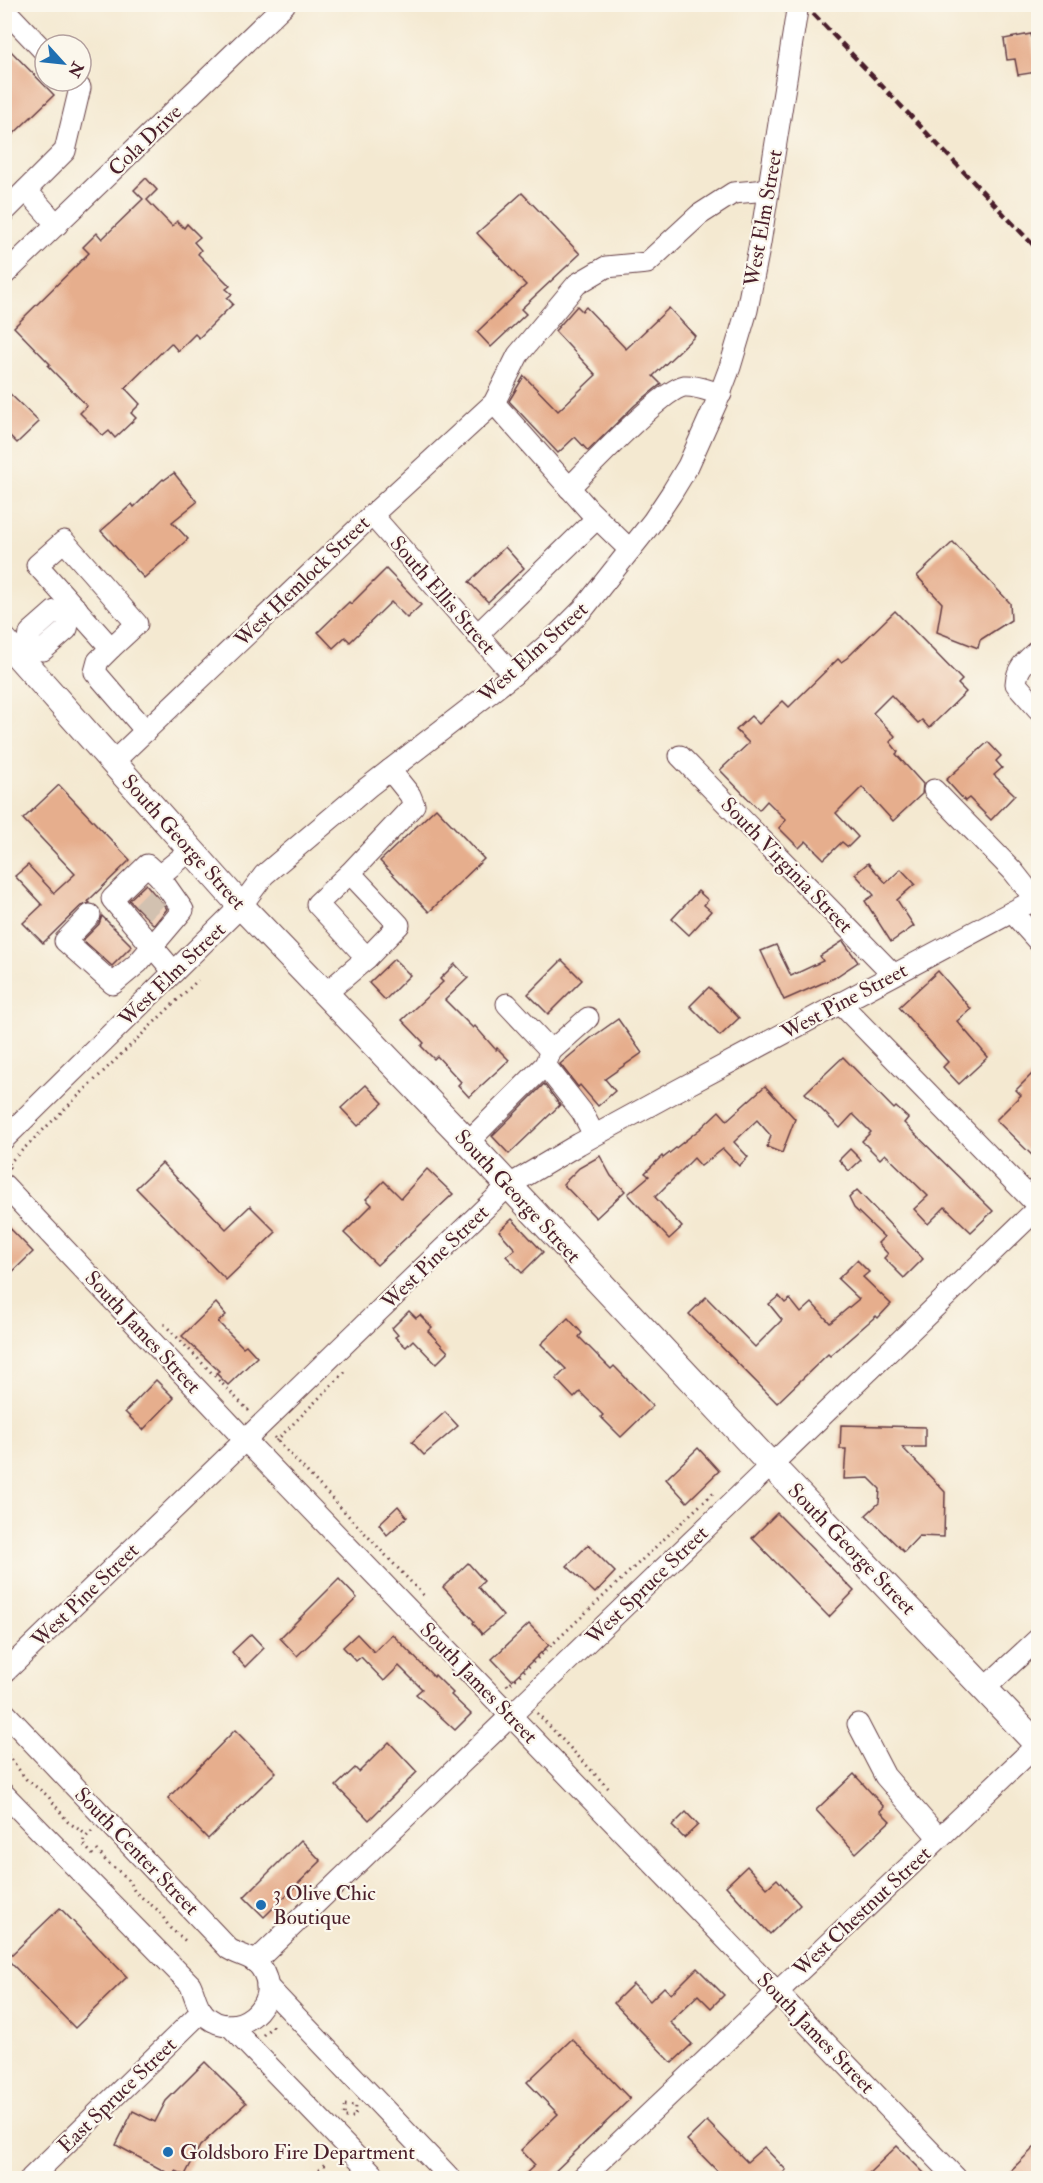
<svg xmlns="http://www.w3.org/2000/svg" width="1043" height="2183" font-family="'IM FELL Double Pica',serif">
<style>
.building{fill:#e6ae8d}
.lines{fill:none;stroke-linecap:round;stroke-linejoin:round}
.minor-tunnel{stroke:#d2c1b0;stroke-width:21;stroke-dasharray:21 10;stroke-linecap:butt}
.minor-casing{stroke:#643d44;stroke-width:23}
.major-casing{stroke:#643d44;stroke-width:28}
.path{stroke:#643d44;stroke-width:3;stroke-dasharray:1.5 4.5;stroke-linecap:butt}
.minor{stroke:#fff;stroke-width:21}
.major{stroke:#fff;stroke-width:26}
.rail{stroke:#4a1f2b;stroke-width:4.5;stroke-dasharray:9 4.5;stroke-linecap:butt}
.poi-dot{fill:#1f6fb2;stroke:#fbf7ec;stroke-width:2}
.labels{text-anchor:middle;stroke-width:4.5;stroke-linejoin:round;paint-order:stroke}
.street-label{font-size:21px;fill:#4a1f2b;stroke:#fbf7ec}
.poi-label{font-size:21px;fill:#4a1f2b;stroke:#fbf7ec;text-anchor:start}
</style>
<rect width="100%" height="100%" fill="#fbf7ec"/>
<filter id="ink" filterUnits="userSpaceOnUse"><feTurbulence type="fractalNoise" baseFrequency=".0167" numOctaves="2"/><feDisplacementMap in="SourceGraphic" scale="12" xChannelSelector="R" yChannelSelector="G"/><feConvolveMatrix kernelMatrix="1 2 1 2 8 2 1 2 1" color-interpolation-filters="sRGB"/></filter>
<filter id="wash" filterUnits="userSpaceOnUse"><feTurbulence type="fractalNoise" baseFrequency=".008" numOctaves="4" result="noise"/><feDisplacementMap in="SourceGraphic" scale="24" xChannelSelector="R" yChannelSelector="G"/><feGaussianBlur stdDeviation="1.35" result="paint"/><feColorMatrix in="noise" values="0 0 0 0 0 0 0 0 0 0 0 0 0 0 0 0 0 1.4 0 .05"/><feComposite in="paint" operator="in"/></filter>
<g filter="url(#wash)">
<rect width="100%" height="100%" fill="#f4e9d1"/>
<g id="blocks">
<g class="building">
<path d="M1031,34L1037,72L1018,75L1015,59L1007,60L1004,39Z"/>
<path d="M4,44L54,95L4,143Z"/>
<path d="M146,178L157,190L147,200L172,226L177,221L184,228L187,224L200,237L194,242L201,250L198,254L230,286L226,289L232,294L227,298L233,304L199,338L195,334L178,351L171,343L125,388L140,404L131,413L136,418L115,438L109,431L103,436L80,413L87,406L48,366L50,364L14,327L89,253L83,247L97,233L102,239L143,199L134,190Z"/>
<path d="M522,193L580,254L521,309L526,314L491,347L477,332L526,285L477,233Z"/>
<path d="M577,306L582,311L586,307L626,349L669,308L695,336L653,376L661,384L635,405L588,451L575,437L558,453L509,401L524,376L558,411L596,375L555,331Z"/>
<path d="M4,388L39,422L17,443L4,430Z"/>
<path d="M174,473L197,502L172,522L188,539L144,578L101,531L132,504L134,507L163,479L164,480Z"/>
<path d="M953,542L1010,603L1011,620L980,640L978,648L937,632L942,603L917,576Z"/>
<path d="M505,547L524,568L488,602L469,582Z"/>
<path d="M386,569L421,605L407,618L391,602L350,642L345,637L333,648L318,632L349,602L351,604Z"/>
<path d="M895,611L962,680L958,684L966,692L929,728L922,720L918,723L891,695L873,713L895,736L890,742L898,752L896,754L923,784L922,794L893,821L862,787L836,813L858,837L848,847L842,842L824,859L806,841L799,848L779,828L786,820L767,801L759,810L720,770L749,743L736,730L751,716L759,724L783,701L789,707L838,659L841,662L847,658Z"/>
<path d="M988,742L1001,756L996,761L1002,768L994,775L1015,795L991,820L969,798L965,801L946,780Z"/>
<path d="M59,785L130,860L88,901L90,903L81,906L43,943L23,923L42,905L15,876L28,865L54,893L75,874L23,819Z"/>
<path d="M436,808L484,859L429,912L380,861Z"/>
<path d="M868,863L886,883L901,869L915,884L897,900L914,926L891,942L865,901L874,895L855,874Z"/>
<path d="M146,884L167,909L154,925L129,900Z"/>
<path d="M698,891L708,900L704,905L711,911L689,935L672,919Z"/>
<path d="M102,916L132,946L112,966L83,940L99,924Z"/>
<path d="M843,941L858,962L834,978L784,1000L761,951L776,945L791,976L823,961L820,956Z"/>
<path d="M394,959L410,975L385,1000L369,983Z"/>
<path d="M562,960L582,980L548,1014L528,994Z"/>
<path d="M455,964L468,978L445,1000L473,1028L475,1026L496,1050L497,1048L509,1060L469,1097L458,1085L461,1082L437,1056L434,1059L421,1046L424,1043L402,1020L443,982L440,979Z"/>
<path d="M938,971L971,1009L957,1021L988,1057L959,1084L943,1067L948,1062L899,1007Z"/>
<path d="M709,987L739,1018L720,1036L690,1006Z"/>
<path d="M618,1019L642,1053L605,1079L615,1091L598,1106L580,1085L578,1087L560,1064L591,1038Z"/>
<path d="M843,1057L894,1109L896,1107L908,1118L904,1123L993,1211L971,1232L945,1207L928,1224L914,1209L928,1196L885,1154L880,1159L862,1141L871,1132L853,1114L840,1128L805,1093Z"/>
<path d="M1038,1068V1161L996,1120L1021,1095L1016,1090Z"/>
<path d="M544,1084L560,1105L509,1154L492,1136Z"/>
<path d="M366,1085L383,1103L358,1126L341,1108Z"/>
<path d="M765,1086L795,1119L782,1153L767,1147L771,1136L757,1120L734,1142L748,1157L739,1166L723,1149L701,1166L694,1158L655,1197L682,1227L669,1239L628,1194L649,1176L645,1173L662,1156L663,1158L700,1129L719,1111L727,1120Z"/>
<path d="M850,1149L861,1160L849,1171L839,1160Z"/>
<path d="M600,1156L611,1176L625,1191L596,1218L563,1184L579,1168Z"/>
<path d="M162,1163L226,1229L250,1206L276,1232L226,1280L136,1188Z"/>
<path d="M427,1169L453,1194L377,1265L344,1233L372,1205L366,1199L384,1181L401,1198Z"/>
<path d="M857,1190L923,1259L904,1278L884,1258L888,1254L878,1243L884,1237L854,1208L849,1198Z"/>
<path d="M512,1219L543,1252L522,1273L506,1256L515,1249L499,1231Z"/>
<path d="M4,1222L33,1252L4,1280Z"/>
<path d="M857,1260L869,1272L863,1277L891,1304L878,1318L876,1316L830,1356L828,1354L777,1403L689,1314L706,1297L755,1347L782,1320L769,1304L779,1296L785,1303L790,1299L801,1313L812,1303L830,1323L859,1299L838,1279Z"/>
<path d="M216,1303L226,1315L218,1322L243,1347L246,1345L257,1357L228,1385L216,1373L219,1371L182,1336Z"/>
<path d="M409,1311L416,1318L420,1315L432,1327L428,1331L448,1352L436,1364L413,1340L406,1347L395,1337L398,1335L392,1328Z"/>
<path d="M568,1318L582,1333L579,1337L611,1369L614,1366L653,1406L621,1437L601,1417L603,1415L580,1392L574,1398L556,1379L566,1369L541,1344Z"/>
<path d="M156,1380L174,1398L143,1430L125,1412Z"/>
<path d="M445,1412L458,1426L424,1455L412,1442Z"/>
<path d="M841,1425L925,1427V1447H902L945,1492L944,1537L919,1536L904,1552L866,1515L879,1503L880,1489L869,1478L844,1479L846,1449H840Z"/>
<path d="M698,1448L719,1471L687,1502L666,1479Z"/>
<path d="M398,1506L407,1517L387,1535L379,1524Z"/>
<path d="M777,1513L854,1591L829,1617L752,1538Z"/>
<path d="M588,1545L615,1572L595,1593L567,1566Z"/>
<path d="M468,1563L484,1581L478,1587L503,1616L482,1634L473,1623L474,1621L443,1587Z"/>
<path d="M339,1579L357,1598L297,1656L280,1638Z"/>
<path d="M529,1624L549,1645L512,1680L492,1659Z"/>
<path d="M251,1634L264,1648L245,1667L232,1652Z"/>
<path d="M357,1634L374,1652L392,1634L434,1677L435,1675L453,1693L451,1695L471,1714L455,1730L416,1694L422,1689L399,1666L384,1681L361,1657L356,1661L343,1647Z"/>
<path d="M235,1730L276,1772L208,1839L168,1798Z"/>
<path d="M389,1742L417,1772L369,1820L336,1786L355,1768L359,1772Z"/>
<path d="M854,1774L884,1807L880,1811L890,1821L856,1853L816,1810Z"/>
<path d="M686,1812L698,1825L684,1838L672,1826Z"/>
<path d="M301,1840L321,1861L264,1917L244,1897Z"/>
<path d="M747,1866L767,1888L777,1879L800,1905L770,1934L726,1886Z"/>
<path d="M60,1908L127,1977L75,2028L7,1959Z"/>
<path d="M697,1968L724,1995L711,2008L698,1995L670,2022L692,2044L672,2063L614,2003L633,1984L650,2001L664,1987L671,1994Z"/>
<path d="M572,2039L630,2099L548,2178H521L535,2165L521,2150L558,2114L527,2082Z"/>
<path d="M205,2062L246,2103L200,2146L185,2175L176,2171L175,2177L116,2145L133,2111L155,2122L166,2101Z"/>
<path d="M707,2121L747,2162L764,2147L786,2170L778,2178H724L687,2140Z"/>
<path d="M1038,2144V2178H1003Z"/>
<path d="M897,2146L929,2178H864Z"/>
</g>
</g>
</g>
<g filter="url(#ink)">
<use href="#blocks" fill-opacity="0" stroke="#643d44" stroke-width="1.5"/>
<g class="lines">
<path class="minor-tunnel" d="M142,912L157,897"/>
<g class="minor-casing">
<g id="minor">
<path d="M4,9L45,52"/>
<path d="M26,190L57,225"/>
<path d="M4,212L65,151L80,88L73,81"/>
<path d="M4,275L285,4"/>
<path d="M494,403L589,510L630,550"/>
<path d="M569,488C589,468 662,390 684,386C696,385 709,391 721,394"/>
<path d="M372,515L513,675"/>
<path d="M64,541L137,624L111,648L37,565Z"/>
<path d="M70,616L55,611L30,633L28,648L43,650L67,629L70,616L77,609"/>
<path d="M477,635L597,518"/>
<path d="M111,648L98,661L95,672L146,731"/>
<path d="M1038,650C1026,661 1017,667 1016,684L1038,709"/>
<path d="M680,756L893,974"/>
<path d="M113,762L372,515L494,403L518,355L577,284L606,267L647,263L699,215L733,193L768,190"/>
<path d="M934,790L1013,871L1035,899"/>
<path d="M350,873L317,904L367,958"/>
<path d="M159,876L147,865L112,899L174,972"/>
<path d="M1012,912L1038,941"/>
<path d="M90,915L65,941L113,984L138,963L183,910L159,876L191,850"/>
<path d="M326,993L367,958L399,925L350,873L414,805L410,795L390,770"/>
<path d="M840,1003L1038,1206"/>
<path d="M507,1004L551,1051"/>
<path d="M545,1065L582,1112L594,1135"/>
<path d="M4,1139L241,906L264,875L368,787L513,675L549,643L584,608L653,521L671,494L688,466L718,399L730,367L747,310L760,243L798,4"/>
<path d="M468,1142L545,1065L551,1051L588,1018"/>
<path d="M4,1185L246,1441L956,2178"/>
<path d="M4,1673L508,1186L579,1144L678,1090L1038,898"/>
<path d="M985,1688L1038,1639"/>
<path d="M4,1712L229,1949C240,1956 253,1956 261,1968C285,2004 234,2045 204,2014C196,2006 195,1994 190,1984L4,1794"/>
<path d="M858,1724L885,1776L939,1838"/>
<path d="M255,1962L1038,1208"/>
<path d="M267,1986L450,2178"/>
<path d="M229,2025L377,2178"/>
<path d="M31,2178L202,2011"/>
<path d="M582,2178L1038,1744"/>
</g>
</g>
<g class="major-casing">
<path id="major" d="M4,640L241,906L468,1142L770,1464L1038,1745"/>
</g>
<g class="path">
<path d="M10,1168L7,1165L198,980"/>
<path d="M164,1324L248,1410L249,1409"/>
<path d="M274,1437L426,1598"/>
<path d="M276,1441L348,1369"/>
<path d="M507,1684L508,1686L714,1492"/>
<path d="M537,1713L611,1791"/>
<path d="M4,1750L26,1779L48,1796L68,1822L87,1835"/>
<path d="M92,1831L84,1839L83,1844L93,1855"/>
<path d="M97,1850L106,1861L126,1877L135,1892L159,1911L170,1928L187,1942"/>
<path d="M263,2035L276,2023"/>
<path d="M345,2105L356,2106L355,2117H344Z"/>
<path d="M310,2178L327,2162"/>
</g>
<use href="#minor" class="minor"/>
<use href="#major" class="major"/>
<path class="rail" d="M804,4L1038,250"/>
</g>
</g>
<g class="poi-dot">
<circle cx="261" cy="1905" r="6"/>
<circle cx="168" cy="2152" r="6"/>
</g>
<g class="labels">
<g class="street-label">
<text transform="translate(145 140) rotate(-44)" y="7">Cola Drive</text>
<text transform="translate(763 218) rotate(-80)" y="7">West Elm Street</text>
<text transform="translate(302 581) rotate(-44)" y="7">West Hemlock Street</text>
<text transform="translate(443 595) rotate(49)" y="7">South Ellis Street</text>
<text transform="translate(533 652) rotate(-42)" y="7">West Elm Street</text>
<text transform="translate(184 842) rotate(48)" y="7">South George Street</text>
<text transform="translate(787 865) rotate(46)" y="7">South Virginia Street</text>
<text transform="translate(172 974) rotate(-44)" y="7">West Elm Street</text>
<text transform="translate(844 1001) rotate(-28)" y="7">West Pine Street</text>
<text transform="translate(518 1196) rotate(47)" y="7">South George Street</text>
<text transform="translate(435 1257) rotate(-44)" y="7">West Pine Street</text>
<text transform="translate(143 1332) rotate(47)" y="7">South James Street</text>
<text transform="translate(852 1549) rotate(46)" y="7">South George Street</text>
<text transform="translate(647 1585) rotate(-44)" y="7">West Spruce Street</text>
<text transform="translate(85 1595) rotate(-44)" y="7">West Pine Street</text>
<text transform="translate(479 1683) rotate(46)" y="7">South James Street</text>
<text transform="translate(137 1851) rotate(46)" y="7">South Center Street</text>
<text transform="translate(862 1911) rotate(-43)" y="7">West Chestnut Street</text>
<text transform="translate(816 2033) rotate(46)" y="7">South James Street</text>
<text transform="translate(117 2095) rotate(-44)" y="7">East Spruce Street</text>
</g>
<g class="poi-label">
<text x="273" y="1900">3 Olive Chic<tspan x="273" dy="24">Boutique</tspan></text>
<text x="180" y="2159">Goldsboro Fire Department</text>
</g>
</g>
<rect width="1043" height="2183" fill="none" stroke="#fbf7ec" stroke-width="24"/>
<g transform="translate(63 63) rotate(117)"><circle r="28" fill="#fbf7ec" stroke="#b4a19f" stroke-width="1.5"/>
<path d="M0-4.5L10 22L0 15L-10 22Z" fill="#1f6fb2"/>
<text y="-9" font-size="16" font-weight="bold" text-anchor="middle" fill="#4a1f2b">N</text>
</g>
</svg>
